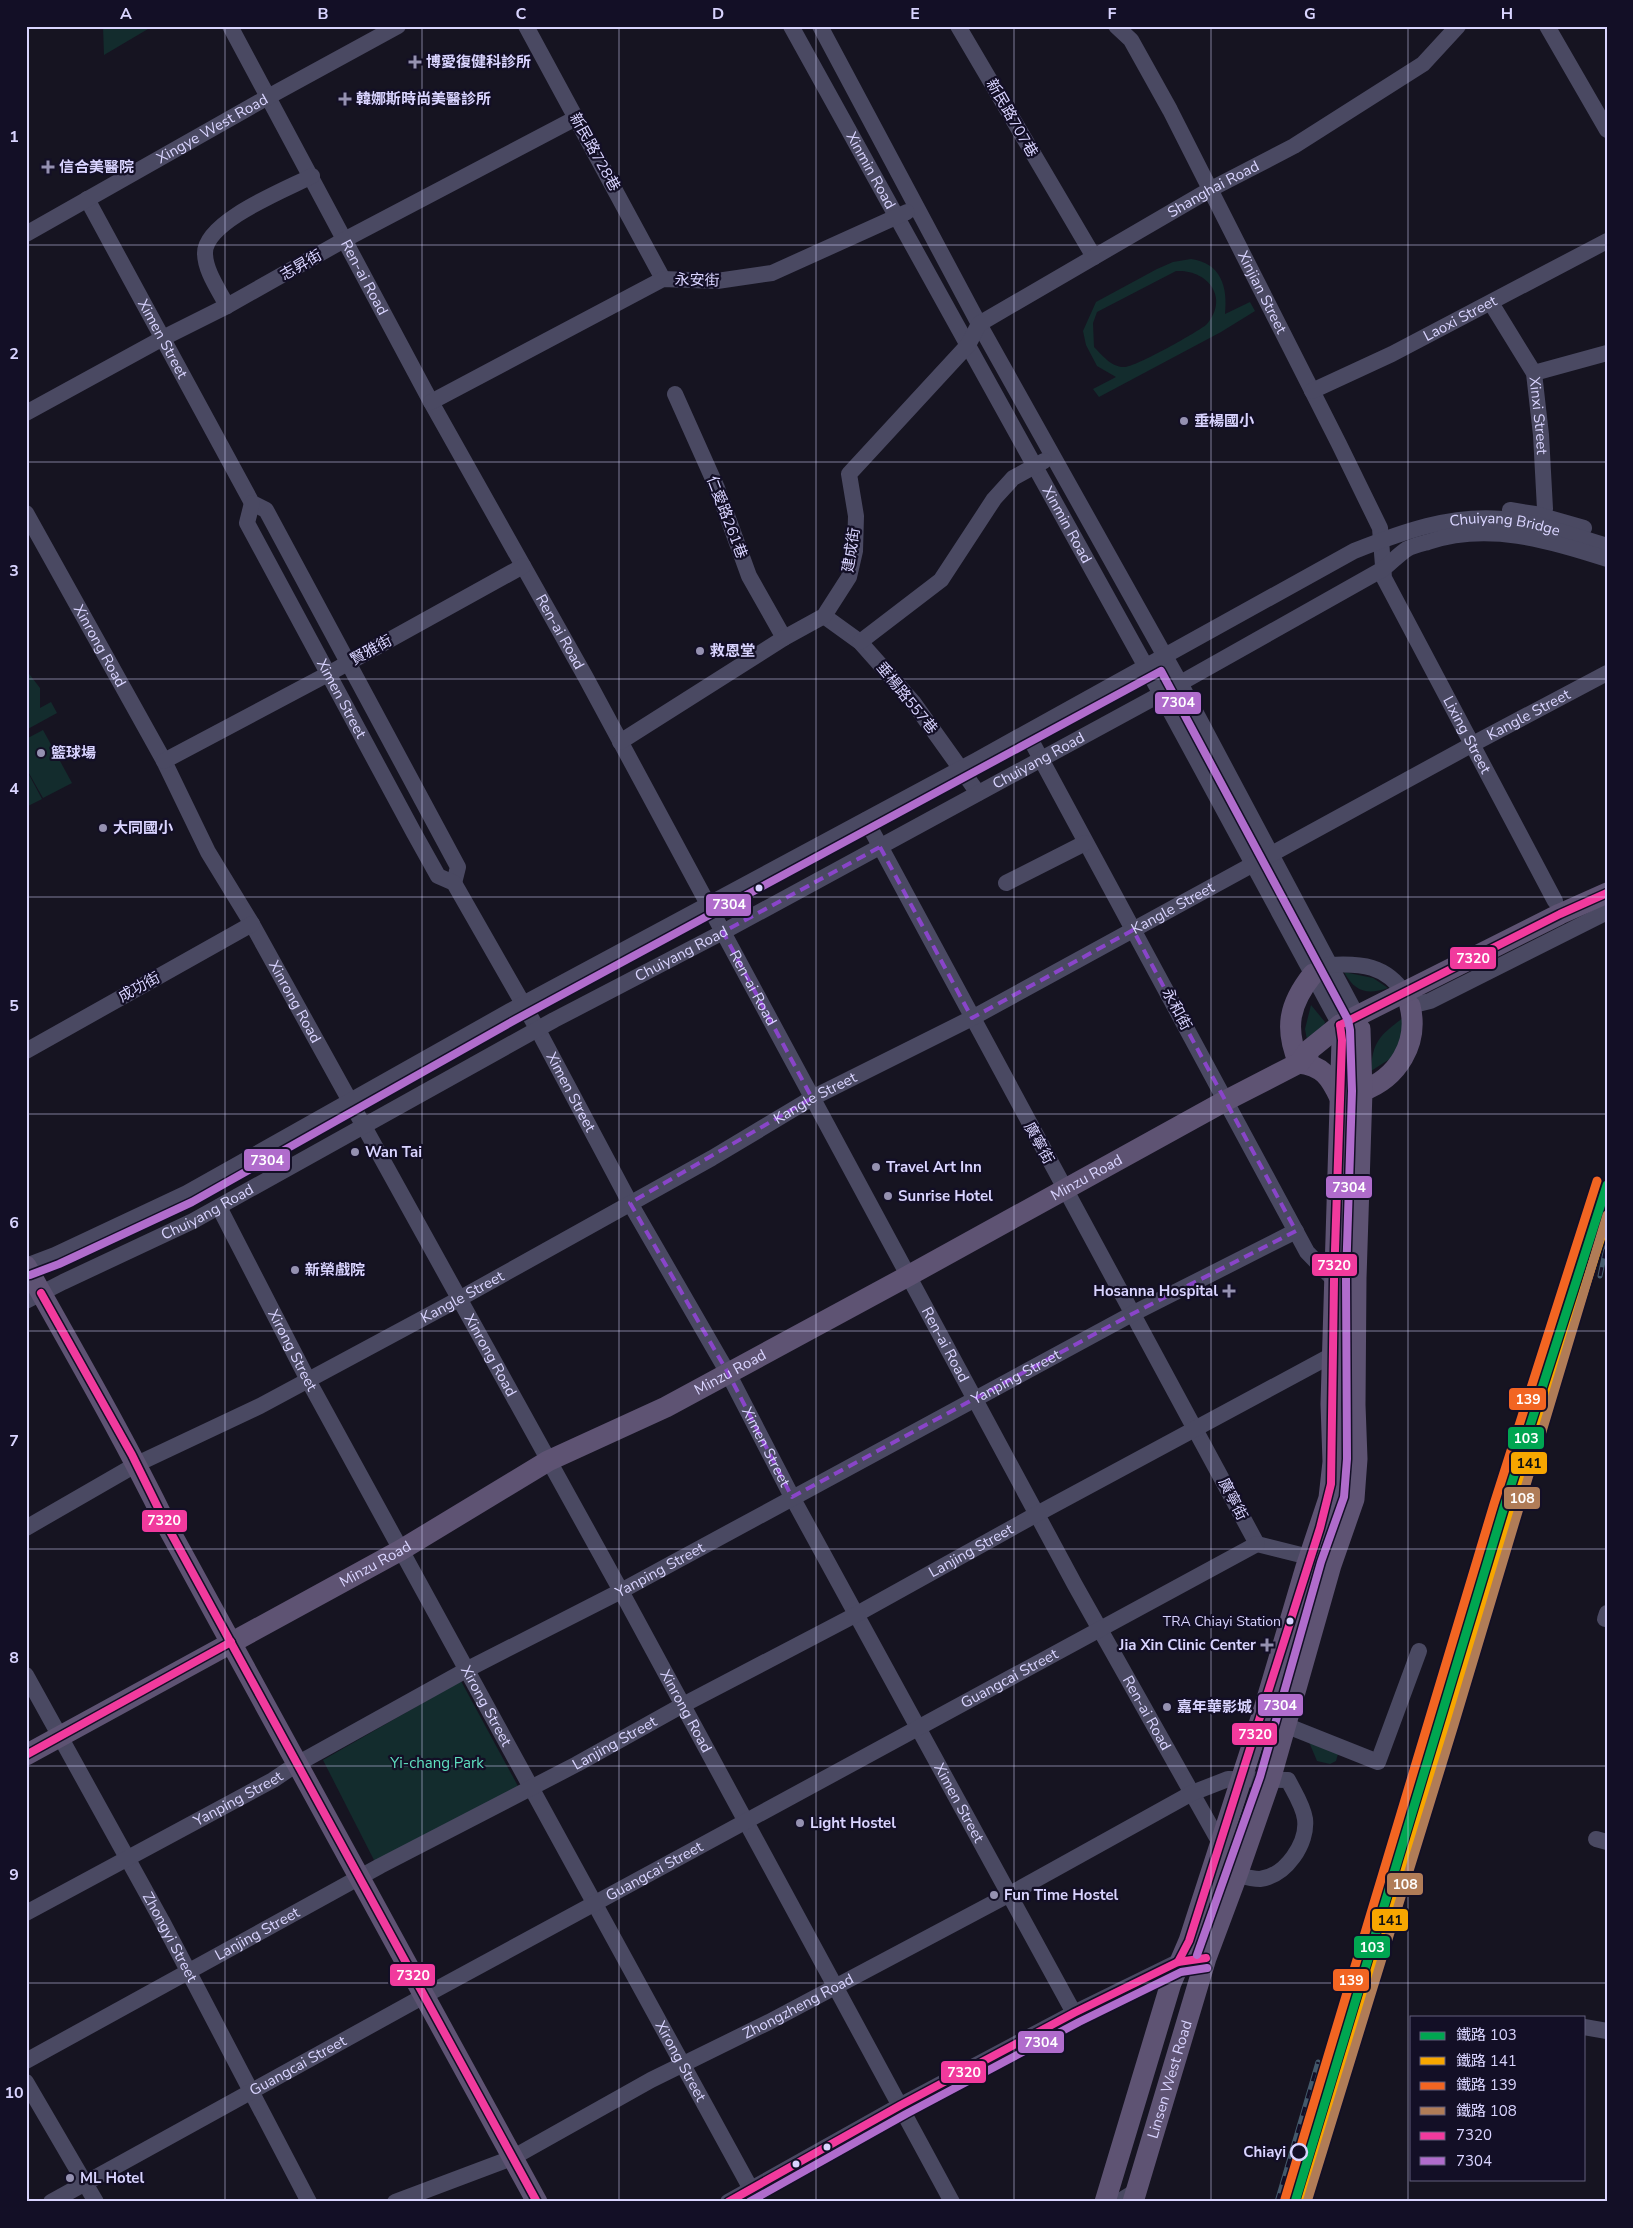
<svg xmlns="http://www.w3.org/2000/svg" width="1633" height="2228" font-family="'Nunito Sans','Noto Sans TC',sans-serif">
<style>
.green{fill:#132c2d;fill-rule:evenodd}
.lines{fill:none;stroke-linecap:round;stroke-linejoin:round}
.minor{stroke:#4a4962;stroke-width:16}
.major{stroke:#5e5373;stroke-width:21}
.rail-casing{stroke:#43596b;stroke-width:5}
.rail{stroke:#130f26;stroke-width:3;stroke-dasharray:9;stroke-linecap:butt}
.bus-1-casing{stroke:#130f26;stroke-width:11}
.bus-2-casing{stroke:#130f26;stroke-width:11}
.bus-1{stroke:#f13a9d;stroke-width:8}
.bus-2{stroke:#b06ccc;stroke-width:8}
.rail-1-casing{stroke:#130f26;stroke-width:12}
.rail-2-casing{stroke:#130f26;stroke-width:12}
.rail-3-casing{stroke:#130f26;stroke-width:12}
.rail-4-casing{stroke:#130f26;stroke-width:12}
.rail-1{stroke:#00a651;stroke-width:9}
.rail-2{stroke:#f7a600;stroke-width:9}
.rail-3{stroke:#f26522;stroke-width:9}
.rail-4{stroke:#b07c57;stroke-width:9}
.marked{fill:none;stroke:#8945c9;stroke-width:4;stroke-dasharray:10 6;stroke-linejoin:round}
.grid{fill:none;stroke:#d9d4ff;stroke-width:1;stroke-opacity:0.55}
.poi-dot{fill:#9591b1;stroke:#130f26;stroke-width:2}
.bus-dot{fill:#d9d4ff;stroke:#130f26;stroke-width:2}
.stop-dot{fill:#130f26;stroke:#d9d4ff;stroke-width:2.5}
.labels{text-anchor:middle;stroke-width:4.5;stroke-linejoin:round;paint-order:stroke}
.bus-label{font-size:14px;fill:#d9d4ff;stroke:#130f26;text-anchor:end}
.poi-label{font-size:15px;font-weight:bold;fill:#d9d4ff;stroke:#130f26;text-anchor:start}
.street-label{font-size:15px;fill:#d9d4ff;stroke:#130f26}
.park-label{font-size:15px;fill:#5fe0c0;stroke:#130f26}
.stop-label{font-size:15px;font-weight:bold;fill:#d9d4ff;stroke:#130f26;text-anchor:end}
.line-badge{stroke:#130f26;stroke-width:2}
.badge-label{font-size:14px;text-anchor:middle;font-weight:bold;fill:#fff}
.pale-badge-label{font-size:14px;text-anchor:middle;font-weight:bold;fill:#111}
.neatline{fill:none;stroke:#d9d4ff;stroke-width:2}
.grid-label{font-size:16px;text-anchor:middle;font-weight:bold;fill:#d9d4ff}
</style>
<rect width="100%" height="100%" fill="#161421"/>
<g class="green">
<path d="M103,26H153L104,55Z"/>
<path d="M1191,259C1221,263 1228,287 1225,314L1250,302L1255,311L1221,332L1099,397L1093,389L1116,377L1097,366L1086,345L1083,331L1096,302L1157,269L1173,262ZM1176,271C1207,269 1230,297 1207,324C1200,331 1135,367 1125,367C1112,368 1102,355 1094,347L1093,323L1097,312Z"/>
<path d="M26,670L40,688V708L51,702L57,713L26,730Z"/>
<path d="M43,730L72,783L43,798L26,768V739Z"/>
<path d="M26,769L42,799L26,807Z"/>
<path d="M1344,972L1373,978L1388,988C1367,995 1355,992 1344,972Z"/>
<path d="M1311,1005L1325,1022L1323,1031L1307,1040L1305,1029Z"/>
<path d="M1403,1018L1406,1035L1396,1055L1371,1071C1372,1042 1380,1035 1403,1018Z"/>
<path d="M461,1681L519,1788L375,1862L323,1760Z"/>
<path d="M1309,1742L1338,1754L1336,1761L1330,1764L1317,1761Z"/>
</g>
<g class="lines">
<g class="minor">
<path id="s1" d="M230,26L431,402L585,676L1075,1585L1220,1843"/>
<path d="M526,26L663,279"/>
<path id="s2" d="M791,26L1161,694L1340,1025"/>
<path d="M820,26L979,324L1180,683L1357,1016L1360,1027"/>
<path d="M958,26L1094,257"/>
<path id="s3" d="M1116,26L1131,40L1170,110L1339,444L1380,528L1384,578L1555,901"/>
<path d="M1547,26L1607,130"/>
<path id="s4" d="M87,199L252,503L266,510L458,867L454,883"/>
<path id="s5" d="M26,234L268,97L398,26"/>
<path id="s6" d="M1491,303L1534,373L1541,435L1545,509"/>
<path d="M227,306C219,290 205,271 205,253C205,221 287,189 312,176"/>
<path d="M1534,373L1607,353"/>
<path id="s7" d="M1312,391L1392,354L1607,241"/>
<path d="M675,394L717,488L749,576L784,638"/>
<path d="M431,402L663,279L717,281L772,273L907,212"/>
<path d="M26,413L163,338L227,306L344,240L576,118"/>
<path id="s8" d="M252,503L247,523L414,833L438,876L454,883L538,1030L630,1203L728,1373L792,1497L1074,2013"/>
<path d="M1510,510L1535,514L1584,528"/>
<path id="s9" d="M26,513L164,761L208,852L252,924L621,1591L952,2202"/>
<path d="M824,616L860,642L876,660L913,702L978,793"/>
<path d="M860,642L941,580L994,499L1013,478L1044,461"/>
<path d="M1027,733L1307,1252L1334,1280"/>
<path id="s10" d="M620,742L784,638L824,616L849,577L855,551L856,516L849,474L968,345L979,324L1211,189L1294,146L1423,64L1458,26"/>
<path d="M164,761L328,674L523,566"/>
<path d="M866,820L1257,1544"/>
<path d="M1006,883L1085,843"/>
<path d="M1329,965C1361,963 1386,965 1405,994L1410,987"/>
<path d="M1410,1006L1430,1001L1607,912"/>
<path d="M26,1051L252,924"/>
<path id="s11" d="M219,1207L308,1380L758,2202"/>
<path id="s12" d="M26,1266L55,1255L187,1193L510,1011L977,760L1354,551C1402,532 1451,514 1503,519C1538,522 1573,536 1607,546"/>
<path id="s13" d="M26,1301L63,1282L193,1221L554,1020L723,932L1161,694L1383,569C1391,563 1398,555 1407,549C1413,546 1421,544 1428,542C1487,522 1549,540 1607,559"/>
<path id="s14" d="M26,1528L137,1464L260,1406L459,1299L712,1158L812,1098L972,1018L1471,745L1607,673"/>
<path d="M1257,1544L1309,1557L1331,1565"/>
<path d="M1605,1619L1607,1613"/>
<path id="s15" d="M26,1675L162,1921L309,2202"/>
<path d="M1285,1725L1378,1762L1419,1651"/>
<path d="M1596,1839L1607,1842"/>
<path id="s16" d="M26,1913L273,1780L297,1764L468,1669L621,1591L1132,1314L1296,1231"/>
<path d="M1584,2027L1607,2031"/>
<path id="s17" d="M26,2061L380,1866L577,1764L681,1706L857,1614L1037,1514L1334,1354L1356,1356"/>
<path d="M26,2082L96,2202"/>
<path id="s18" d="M51,2202L424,1996L1257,1544"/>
<path id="s19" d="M395,2202L512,2158L651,2080L769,2022L1010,1894L1192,1793L1228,1779L1288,1780C1294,1792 1303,1805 1305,1819C1308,1843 1286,1876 1260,1879C1253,1879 1245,1877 1237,1875"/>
<path d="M728,2202L901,2105L1074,2013L1178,1962L1185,1961"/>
<path d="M1118,2202L1136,2191"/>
</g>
<g class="major">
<path d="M1308,1058L1299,1063C1323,1066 1330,1077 1340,1098"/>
<path d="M1299,1063C1284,1028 1289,1004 1313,974"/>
<path d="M1362,1091C1398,1078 1419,1043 1410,1006"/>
<path d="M26,1266C74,1352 123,1436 166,1524L537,2202"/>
<path id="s20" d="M26,1755L401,1550L548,1461L666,1407L908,1276L1225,1101L1299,1063L1309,1050L1340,1025L1357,1016L1560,914L1607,893"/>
<path d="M1105,2202L1171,1983L1189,1941L1264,1709L1306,1567L1329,1498L1333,1462L1331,1404L1342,1040L1340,1025"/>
<path id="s21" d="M1133,2202L1206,1958L1237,1875L1270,1780L1331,1565L1354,1499L1357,1459L1355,1405L1356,1278L1362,1091L1360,1029"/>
</g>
<g class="rail-casing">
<g id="rail">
<path d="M1600,1276L1607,1243"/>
<path d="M1318,2085L1325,2065"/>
<path d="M1277,2202L1318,2062"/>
</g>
</g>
<use href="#rail" class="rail"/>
<g class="bus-1-casing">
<g id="bus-1">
<path d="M1340,1025L1560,914L1607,893"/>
<path d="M41,1293L132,1455L166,1524L537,2202"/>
<path d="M26,1755L231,1642"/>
<path d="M1178,1962L1189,1941L1320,1528L1331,1484L1334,1280L1342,1040L1340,1025"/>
<path d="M728,2202L901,2105L1074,2013L1178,1962L1206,1958"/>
</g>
</g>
<g class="bus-2-casing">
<g id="bus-2">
<path d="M30,1275L59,1264L192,1202L515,1020L1161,671L1348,1020L1350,1030L1352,1091L1346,1278L1347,1459L1344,1497L1321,1562L1260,1777L1197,1955"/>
<path d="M749,2202L906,2114L1079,2022L1181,1972L1207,1968"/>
</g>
</g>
<use href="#bus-1" class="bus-1"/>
<use href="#bus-2" class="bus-2"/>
<g class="rail-1-casing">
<path id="rail-1" d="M1295,2202L1504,1507L1607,1185"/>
</g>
<g class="rail-2-casing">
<path id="rail-2" d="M1305,2202L1514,1510L1607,1218"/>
</g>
<g class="rail-3-casing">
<path id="rail-3" d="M1285,2199L1494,1504L1597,1181"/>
</g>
<g class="rail-4-casing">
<path id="rail-4" d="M1307,2202L1454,1725L1607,1215"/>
</g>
<use href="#rail-1" class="rail-1"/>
<use href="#rail-2" class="rail-2"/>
<use href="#rail-3" class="rail-3"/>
<use href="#rail-4" class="rail-4"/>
</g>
<path class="marked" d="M880,847L972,1018L1133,930L1296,1231L1132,1314L792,1497L728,1373L630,1203L812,1098L723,932Z"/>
<path class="grid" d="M225,26V2202M422,26V2202M619,26V2202M816,26V2202M1014,26V2202M1211,26V2202M1408,26V2202M26,245H1607M26,462H1607M26,679H1607M26,897H1607M26,1114H1607M26,1331H1607M26,1549H1607M26,1766H1607M26,1983H1607"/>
<g class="poi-dot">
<path d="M412.5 54.5h5v5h5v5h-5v5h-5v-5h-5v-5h5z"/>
<path d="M342.5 91.5h5v5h5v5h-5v5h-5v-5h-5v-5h5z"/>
<path d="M45.5 159.5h5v5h5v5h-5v5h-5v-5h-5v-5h5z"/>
<circle cx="1184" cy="421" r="5"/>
<circle cx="700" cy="651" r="5"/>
<circle cx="41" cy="753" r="5"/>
<circle cx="103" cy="828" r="5"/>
<circle cx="355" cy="1152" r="5"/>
<circle cx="876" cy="1167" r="5"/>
<circle cx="888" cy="1196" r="5"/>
<circle cx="295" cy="1270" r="5"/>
<path d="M1226.5 1283.5h5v5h5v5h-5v5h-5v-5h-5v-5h5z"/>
<path d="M1264.5 1637.5h5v5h5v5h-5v5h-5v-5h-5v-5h5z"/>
<circle cx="1167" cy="1707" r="5"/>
<circle cx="800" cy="1823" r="5"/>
<circle cx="994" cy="1895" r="5"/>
<circle cx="70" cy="2178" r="5"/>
</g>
<g class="bus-dot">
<circle cx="759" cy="888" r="4.5"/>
<circle cx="1290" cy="1621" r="4.5"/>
<circle cx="827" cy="2147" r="4.5"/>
<circle cx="796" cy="2164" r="4.5"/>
</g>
<circle class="stop-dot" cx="1299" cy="2152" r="8"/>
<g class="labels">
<g class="bus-label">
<text x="1281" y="1626">TRA Chiayi Station</text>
</g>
<g class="poi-label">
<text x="426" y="67">博愛復健科診所</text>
<text x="356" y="104">韓娜斯時尚美醫診所</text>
<text x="59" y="172">信合美醫院</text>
<text x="1194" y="426">垂楊國小</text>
<text x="710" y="656">救恩堂</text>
<text x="51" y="758">籃球場</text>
<text x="113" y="833">大同國小</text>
<text x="365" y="1157">Wan Tai</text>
<text x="886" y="1172">Travel Art Inn</text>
<text x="898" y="1201">Sunrise Hotel</text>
<text x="305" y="1275">新榮戲院</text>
<text x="1218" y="1296" text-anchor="end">Hosanna Hospital</text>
<text x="1256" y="1650" text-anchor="end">Jia Xin Clinic Center</text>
<text x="1177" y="1712">嘉年華影城</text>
<text x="810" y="1828">Light Hostel</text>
<text x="1004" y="1900">Fun Time Hostel</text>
<text x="80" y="2183">ML Hotel</text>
</g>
<g class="street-label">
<text transform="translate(1012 118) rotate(60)" y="5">新民路707巷</text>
<text dy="5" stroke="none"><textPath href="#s5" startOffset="214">Xingye West Road</textPath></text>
<text transform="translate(595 152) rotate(61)" y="5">新民路728巷</text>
<text dy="5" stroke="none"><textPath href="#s2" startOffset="165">Xinmin Road</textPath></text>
<text dy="5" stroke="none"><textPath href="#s10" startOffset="860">Shanghai Road</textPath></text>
<text transform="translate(301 265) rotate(-30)" y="5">志昇街</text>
<text dy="5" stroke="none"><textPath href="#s1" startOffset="285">Ren-ai Road</textPath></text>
<text transform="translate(697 280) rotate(1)" y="5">永安街</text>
<text dy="5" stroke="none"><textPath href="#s3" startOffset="305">Xinjian Street</textPath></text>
<text dy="5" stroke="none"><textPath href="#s7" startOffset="165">Laoxi Street</textPath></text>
<text dy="5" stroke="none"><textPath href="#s4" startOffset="159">Ximen Street</textPath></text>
<text dy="5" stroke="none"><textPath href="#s6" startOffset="125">Xinxi Street</textPath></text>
<text transform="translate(727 517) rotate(69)" y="5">仁愛路261巷</text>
<text dy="5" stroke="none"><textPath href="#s2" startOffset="570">Xinmin Road</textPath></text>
<text dy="5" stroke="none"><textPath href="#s12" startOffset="1665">Chuiyang Bridge</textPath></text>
<text transform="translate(851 550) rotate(-81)" y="5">建成街</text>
<text dy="5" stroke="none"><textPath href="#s1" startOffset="690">Ren-ai Road</textPath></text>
<text dy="5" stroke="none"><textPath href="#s9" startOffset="152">Xinrong Road</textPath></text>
<text transform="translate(371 650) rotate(-29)" y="5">賢雅街</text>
<text dy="5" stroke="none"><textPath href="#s8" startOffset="220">Ximen Street</textPath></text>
<text transform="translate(907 698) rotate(51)" y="5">垂楊路557巷</text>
<text dy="5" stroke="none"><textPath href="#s14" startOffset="1709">Kangle Street</textPath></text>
<text dy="5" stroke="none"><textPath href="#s3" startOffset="796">Lixing Street</textPath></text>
<text dy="5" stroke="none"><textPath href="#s13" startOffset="1148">Chuiyang Road</textPath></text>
<text dy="5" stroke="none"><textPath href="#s14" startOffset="1304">Kangle Street</textPath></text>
<text dy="5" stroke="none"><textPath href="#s13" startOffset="742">Chuiyang Road</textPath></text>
<text transform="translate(139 987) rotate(-29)" y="5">成功街</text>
<text dy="5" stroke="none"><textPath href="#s1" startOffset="1095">Ren-ai Road</textPath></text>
<text dy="5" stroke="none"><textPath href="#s9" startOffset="558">Xinrong Road</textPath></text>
<text transform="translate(1177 1009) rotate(62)" y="5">永和街</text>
<text dy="5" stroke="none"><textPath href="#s8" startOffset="679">Ximen Street</textPath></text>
<text dy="5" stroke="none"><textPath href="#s14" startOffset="899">Kangle Street</textPath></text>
<text transform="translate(1039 1143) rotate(61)" y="5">廣寧街</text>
<text dy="5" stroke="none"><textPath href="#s20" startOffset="1208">Minzu Road</textPath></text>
<text dy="5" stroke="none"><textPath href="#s13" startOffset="202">Chuiyang Road</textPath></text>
<text dy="5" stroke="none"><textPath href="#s14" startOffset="494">Kangle Street</textPath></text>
<text dy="5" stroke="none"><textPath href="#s1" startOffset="1500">Ren-ai Road</textPath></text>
<text dy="5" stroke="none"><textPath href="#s11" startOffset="161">Xirong Street</textPath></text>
<text dy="5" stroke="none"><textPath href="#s9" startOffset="962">Xinrong Road</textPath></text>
<text dy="5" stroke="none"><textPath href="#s20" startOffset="802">Minzu Road</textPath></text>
<text dy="5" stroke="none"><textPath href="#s16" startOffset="1126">Yanping Street</textPath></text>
<text dy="5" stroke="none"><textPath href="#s8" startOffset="1084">Ximen Street</textPath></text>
<text transform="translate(1233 1499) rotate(63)" y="5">廣寧街</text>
<text dy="5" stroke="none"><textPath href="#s17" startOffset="1074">Lanjing Street</textPath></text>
<text dy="5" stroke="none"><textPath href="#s20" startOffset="398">Minzu Road</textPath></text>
<text dy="5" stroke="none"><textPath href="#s16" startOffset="721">Yanping Street</textPath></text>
<text dy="5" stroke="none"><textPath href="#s18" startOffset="1092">Guangcai Street</textPath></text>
<text dy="5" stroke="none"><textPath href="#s11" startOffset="566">Xirong Street</textPath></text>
<text dy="5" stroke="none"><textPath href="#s9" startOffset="1368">Xinrong Road</textPath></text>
<text dy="5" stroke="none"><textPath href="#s1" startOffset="1920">Ren-ai Road</textPath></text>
<text dy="5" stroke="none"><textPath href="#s17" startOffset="669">Lanjing Street</textPath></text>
<text dy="5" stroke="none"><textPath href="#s16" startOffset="241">Yanping Street</textPath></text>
<text dy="5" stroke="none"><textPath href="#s8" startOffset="1489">Ximen Street</textPath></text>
<text dy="5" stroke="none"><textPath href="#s18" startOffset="688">Guangcai Street</textPath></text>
<text dy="5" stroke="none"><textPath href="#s17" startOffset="264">Lanjing Street</textPath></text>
<text dy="5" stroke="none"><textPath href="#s15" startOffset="299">Zhongyi Street</textPath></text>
<text dy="5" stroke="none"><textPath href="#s19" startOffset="449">Zhongzheng Road</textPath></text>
<text dy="5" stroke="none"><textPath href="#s11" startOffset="971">Xirong Street</textPath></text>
<text dy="5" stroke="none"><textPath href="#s18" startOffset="282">Guangcai Street</textPath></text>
<text dy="5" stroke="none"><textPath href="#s21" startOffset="128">Linsen West Road</textPath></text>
</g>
<g class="park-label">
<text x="437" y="1768">Yi-chang Park</text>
</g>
<g class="stop-label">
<text x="1286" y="2157">Chiayi</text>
</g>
</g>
<g class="line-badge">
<rect x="1154" y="691" width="48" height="24" rx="5" fill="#b06ccc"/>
<rect x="705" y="893" width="47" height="24" rx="5" fill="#b06ccc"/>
<rect x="1449" y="946" width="48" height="24" rx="5" fill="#f13a9d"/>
<rect x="243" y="1148" width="48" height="24" rx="5" fill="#b06ccc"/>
<rect x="1325" y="1175" width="48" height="24" rx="5" fill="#b06ccc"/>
<rect x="1311" y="1253" width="47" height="24" rx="5" fill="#f13a9d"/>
<rect x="1508" y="1387" width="39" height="24" rx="5" fill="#f26522"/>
<rect x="1507" y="1426" width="38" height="24" rx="5" fill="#00a651"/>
<rect x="1510" y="1451" width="38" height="24" rx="5" fill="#f7a600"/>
<rect x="1503" y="1486" width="38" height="24" rx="5" fill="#b07c57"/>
<rect x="141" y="1509" width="47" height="24" rx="5" fill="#f13a9d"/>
<rect x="1257" y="1693" width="47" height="24" rx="5" fill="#b06ccc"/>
<rect x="1231" y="1722" width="47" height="24" rx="5" fill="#f13a9d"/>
<rect x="1386" y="1872" width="38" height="24" rx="5" fill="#b07c57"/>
<rect x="1371" y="1908" width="38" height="24" rx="5" fill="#f7a600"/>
<rect x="1353" y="1935" width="38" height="24" rx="5" fill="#00a651"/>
<rect x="389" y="1963" width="47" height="24" rx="5" fill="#f13a9d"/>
<rect x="1332" y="1968" width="38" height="24" rx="5" fill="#f26522"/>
<rect x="1017" y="2030" width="48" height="24" rx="5" fill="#b06ccc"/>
<rect x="940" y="2060" width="47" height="24" rx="5" fill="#f13a9d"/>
</g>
<g class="badge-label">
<text x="1178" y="707">7304</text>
<text x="729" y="909">7304</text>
<text x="1473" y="963">7320</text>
<text x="267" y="1165">7304</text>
<text x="1349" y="1192">7304</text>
<text x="1334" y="1270">7320</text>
<text x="1528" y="1404">139</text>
<text x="1526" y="1443">103</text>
<text x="1522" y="1503">108</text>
<text x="164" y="1525">7320</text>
<text x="1280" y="1710">7304</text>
<text x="1255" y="1739">7320</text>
<text x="1405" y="1889">108</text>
<text x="1372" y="1952">103</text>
<text x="413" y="1980">7320</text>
<text x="1351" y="1985">139</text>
<text x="1041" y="2047">7304</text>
<text x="964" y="2077">7320</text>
</g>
<g class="pale-badge-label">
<text x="1529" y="1468">141</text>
<text x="1390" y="1925">141</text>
</g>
<rect width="1633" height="2228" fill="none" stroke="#130f26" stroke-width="55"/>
<rect x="1410" y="2016" width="175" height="165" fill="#130f26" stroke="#625e7d"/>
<rect x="1420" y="2032" width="25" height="8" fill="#00a651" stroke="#625e7d"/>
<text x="1456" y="2040" font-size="15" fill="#d9d4ff">鐵路 103</text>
<rect x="1420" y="2057" width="25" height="8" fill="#f7a600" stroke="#625e7d"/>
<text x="1456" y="2066" font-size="15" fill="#d9d4ff">鐵路 141</text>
<rect x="1420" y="2082" width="25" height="8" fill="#f26522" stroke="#625e7d"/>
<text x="1456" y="2090" font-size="15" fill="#d9d4ff">鐵路 139</text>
<rect x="1420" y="2107" width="25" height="8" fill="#b07c57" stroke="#625e7d"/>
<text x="1456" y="2116" font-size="15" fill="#d9d4ff">鐵路 108</text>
<rect x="1420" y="2132" width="25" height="8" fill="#f13a9d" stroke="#625e7d"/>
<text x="1456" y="2140" font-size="15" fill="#d9d4ff">7320</text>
<rect x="1420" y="2157" width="25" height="8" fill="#b06ccc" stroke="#625e7d"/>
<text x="1456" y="2166" font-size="15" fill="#d9d4ff">7304</text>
<rect x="28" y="28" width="1578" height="2172" class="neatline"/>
<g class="grid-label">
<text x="126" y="19">A</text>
<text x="323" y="19">B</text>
<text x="521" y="19">C</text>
<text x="718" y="19">D</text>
<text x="915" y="19">E</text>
<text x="1112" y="19">F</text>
<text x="1310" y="19">G</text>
<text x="1507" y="19">H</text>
<text x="14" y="142">1</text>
<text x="14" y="359">2</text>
<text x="14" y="576">3</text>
<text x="14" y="794">4</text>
<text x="14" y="1011">5</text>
<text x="14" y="1228">6</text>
<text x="14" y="1446">7</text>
<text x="14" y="1663">8</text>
<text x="14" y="1880">9</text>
<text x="14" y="2098">10</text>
</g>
</svg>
